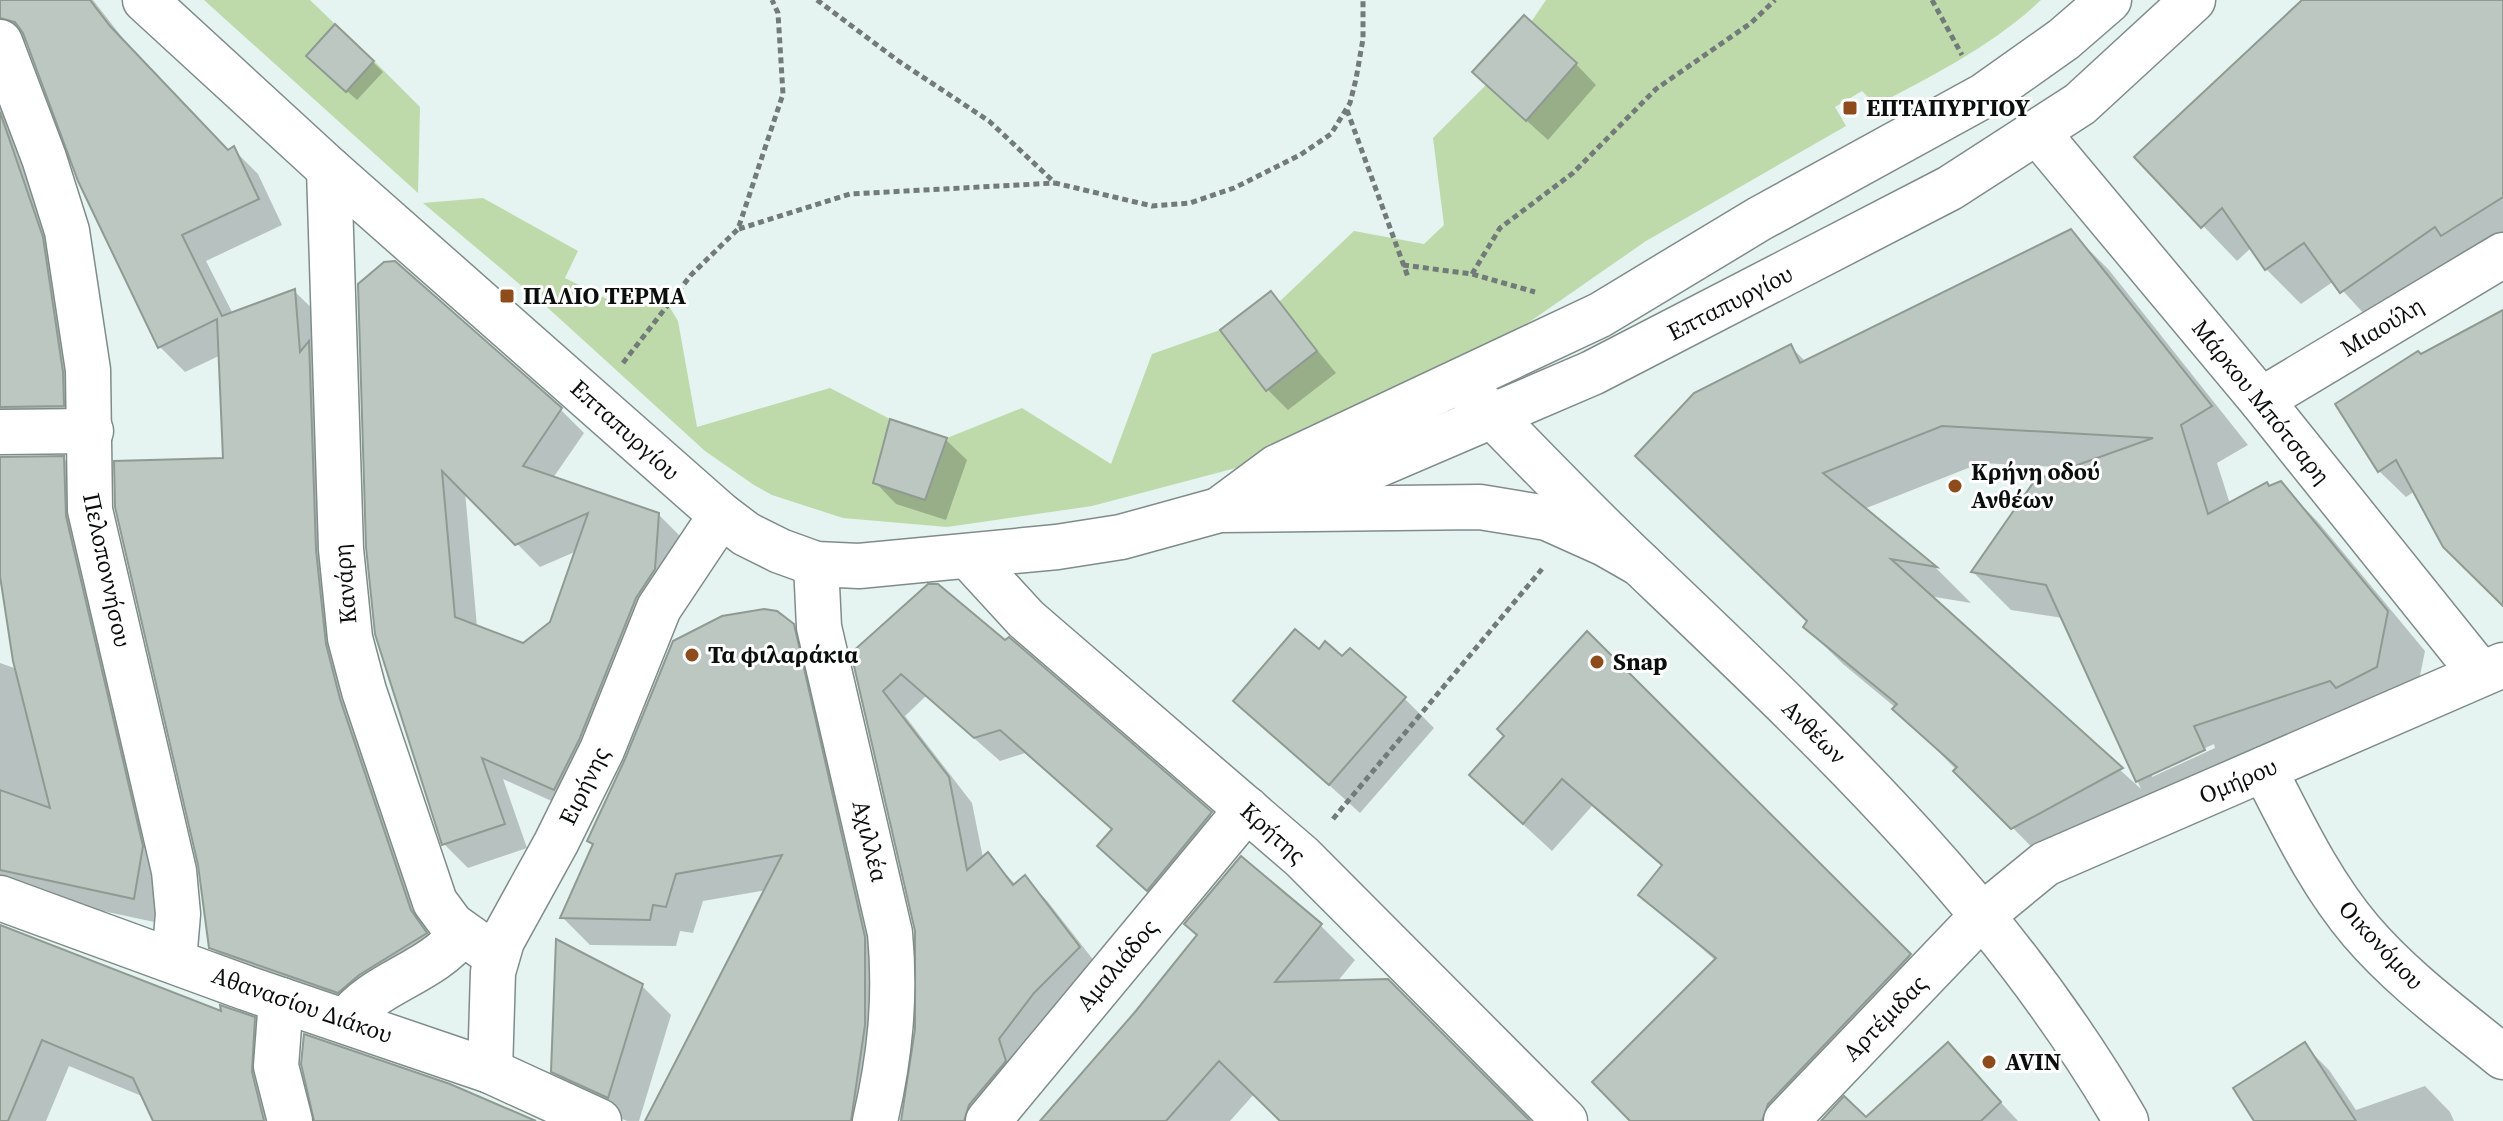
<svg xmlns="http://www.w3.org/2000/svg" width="2503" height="1121" font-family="'Source Serif 4',serif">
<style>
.green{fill:#bedaab}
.shadow{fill:#0003;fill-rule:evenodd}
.building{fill:#bcc7c1;stroke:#8f9a93;stroke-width:2;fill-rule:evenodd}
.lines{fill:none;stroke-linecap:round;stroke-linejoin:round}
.minor-casing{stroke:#7f8c8a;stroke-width:47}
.major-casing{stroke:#7f8c8a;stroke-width:47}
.path{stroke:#727b7a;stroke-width:5;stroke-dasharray:6 4;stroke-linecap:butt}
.minor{stroke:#fff;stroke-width:44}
.major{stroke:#fff;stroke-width:44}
.poi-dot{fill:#8e4b1c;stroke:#fff;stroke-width:3}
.labels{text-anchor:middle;stroke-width:6;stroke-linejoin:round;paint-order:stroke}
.poi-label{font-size:24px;font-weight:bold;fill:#0a0f0e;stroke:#fff;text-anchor:start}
.street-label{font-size:24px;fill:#0a0f0e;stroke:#fff}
</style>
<rect width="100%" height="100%" fill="#e5f3f1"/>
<g class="green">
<path d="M204,0H310L335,24L306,56L346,91L374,61L420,107L418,193Z"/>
<path d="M1546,0H2041C1993,45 1934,75 1876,105L1862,91L1835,107L1846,126L1646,241L1486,352L1251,464L1092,506L947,527L843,518L772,495L754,485L705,451L548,308L423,203L483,198L578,251L565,278L619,305L630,285L669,306L678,321L697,427L830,388L890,419L874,483L925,500L947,438L1022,408L1111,464L1152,354L1220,330L1266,391L1316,351L1279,302L1354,231L1424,244L1444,225L1433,138L1486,85L1526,120L1531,22Z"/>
</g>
<g class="shadow">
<path d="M0,0H93L135,54L228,152L233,149L258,174L282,225L206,261L233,314L294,291L320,316L341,577L436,937L364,1017L236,973L211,947L225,460L221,355L185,372L160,347L29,42L18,43L67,264L88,399L3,446L0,456L63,458L89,484L167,873L159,923L0,889V663L17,669L0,581Z"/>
<path d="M2305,0H2503V254L2376,327L2334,281L2301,304L2266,269L2251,248L2237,261L2137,157Z"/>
<path d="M373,62L383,72L357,100L319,66Z"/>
<path d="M1576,64L1596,85L1548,140L1496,93Z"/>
<path d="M2071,232L2109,270L2248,445L2217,463L2230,504L2280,483L2318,522L2425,651L2414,705L2050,866L1896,708L1843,664L1805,627L1809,622L1790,346L1806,362ZM1981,463L2074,468L1973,572L2011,610L2063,618L2141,789L1929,596L1971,603L1936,568L1864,509ZM2214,744L2215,748L2152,777V773Z"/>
<path d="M360,285L560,409L584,433L553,478L658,514L682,538L578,813L503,779L527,848L468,868L444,844ZM465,491L540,567L577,551L552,623L523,645L477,627Z"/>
<path d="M1271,294L1336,373L1288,410L1268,390Z"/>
<path d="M2503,313V604L2415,491L2406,497L2379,471L2421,356Z"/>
<path d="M946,440L967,460L946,520L896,504L876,483Z"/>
<path d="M929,586L1210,814L1234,837L1171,913L1100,846L1113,830L1025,753L1000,761L926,696L905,716L972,803L983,858L987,854L1016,885L1025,878L1048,902L1102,971L998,1121H901L917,1030V931L853,653Z"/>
<path d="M764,611L789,620L817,648L892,965L881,1121H647L767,890L703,901L693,933L680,931L676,946L590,945L563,918L594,846L589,841L723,618Z"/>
<path d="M1587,634L1938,984L1807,1121H1633L1716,961L1641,895L1663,867L1592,806L1552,851L1500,803L1507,736Z"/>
<path d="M1320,651L1404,698L1434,728L1360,813L1236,701Z"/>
<path d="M1241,859L1321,926L1355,960L1337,982L1527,1121H1283L1255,1093L1230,1121H1043L1137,1014L1199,935Z"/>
<path d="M0,927L224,1014L254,1019L281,1047L283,1121H158L144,1097L69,1066L46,1121H0Z"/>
<path d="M642,986L671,1015L639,1121H627L583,1101L553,1071Z"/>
<path d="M1948,1045L2018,1121H1821L1866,1120Z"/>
<path d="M2304,1045L2329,1070L2356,1110L2425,1086L2450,1112L2454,1121H2256Z"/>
</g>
<g class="building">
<path d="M0,0H90L110,26L228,150L234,146L259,199L182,235L222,316L295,289L300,352L309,341L316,550L326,644L340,699L411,910L427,933L359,975L338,993L209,948L198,865L115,507L114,461L223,458L217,319L158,348L78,181L23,33L15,22L0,18Z"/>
<path d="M2302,0H2503V197L2441,236L2435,227L2340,293L2304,243L2265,270L2222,208L2201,228L2134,157Z"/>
<path d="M1524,15L1577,63L1526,121L1472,72Z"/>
<path d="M335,24L374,61L346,92L306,56Z"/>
<path d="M0,112L43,237L63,372L64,406L0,407Z"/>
<path d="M2071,229L2212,406L2181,425L2208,514L2267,482L2269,486L2281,481L2388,611L2377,667L2336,688L2330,681L2194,726L2205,750L2136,782L2046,585L1971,572L2035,480L2153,438L1942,426L1823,473L1937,567L1891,559L2123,768L2011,829L1953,771L1957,767L1892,709L1897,704L1803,627L1807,621L1635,456L1694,393L1791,344L1800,363Z"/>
<path d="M395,261L562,408L523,466L659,513L655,569L636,598L579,740L554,790L482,758L505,824L442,845L375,634L366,547L358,284L384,262ZM442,471L515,545L588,513L550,622L523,643L455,617Z"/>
<path d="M1271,291L1317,351L1266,391L1220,330Z"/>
<path d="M2503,310V606L2443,547L2396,460L2378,472L2335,404L2418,351L2421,354Z"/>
<path d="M890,419L947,438L925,500L873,483Z"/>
<path d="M64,456L66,516L143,846L134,899L0,870V790L50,808L13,661L0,576V457Z"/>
<path d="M928,584H938L1005,640L1009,637L1212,812L1147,891L1097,846L1112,829L1000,730L974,738L901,674L883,691L949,777L967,870L988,852L1013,885L1025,875L1080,947L1034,993L999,1039L1006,1061L969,1105L964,1121H901L915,1029V931L851,653Z"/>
<path d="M764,609L777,611L794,624L865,937V1025L851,1121H645L782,855L676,874L666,907L653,905L650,920L560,918L593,844L587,841L625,759L673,641L722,616Z"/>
<path d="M1295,629L1319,649L1325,641L1342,656L1350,648L1406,697L1329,785L1233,701Z"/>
<path d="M1587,631L1911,954L1768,1104L1762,1121H1630L1592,1082L1716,958L1638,895L1662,865L1562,779L1523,824L1469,775L1504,736L1497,729Z"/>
<path d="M1241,856L1322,924L1275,982L1388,979L1530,1121H1280L1219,1061L1166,1121H1040L1135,1012L1197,935L1184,924Z"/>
<path d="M0,925L221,1011L220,1005L255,1017L252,1072L264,1121H153L133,1078L42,1040L8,1121H0Z"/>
<path d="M556,939L643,984L608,1098L551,1072Z"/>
<path d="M304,1034L450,1084L536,1121H314L301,1064Z"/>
<path d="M1948,1042L2001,1102L1981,1121H1821L1844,1096L1866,1117Z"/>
<path d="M2305,1042L2356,1121H2254L2233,1088Z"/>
</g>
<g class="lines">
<g class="minor-casing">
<g id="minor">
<path d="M0,42L44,158L67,231L88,370L90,510L174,871L178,914L174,960"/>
<path d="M2038,133L2261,400L2481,674"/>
<path d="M329,169L341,549L350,638L364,691L435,902L452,925L497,957"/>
<path d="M2261,400L2503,255"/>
<path d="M0,432L91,431"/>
<path d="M970,558L1026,619L1302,857L1565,1121"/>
<path d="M816,564L819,627L890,933C896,998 890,1057 875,1121"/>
<path d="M2264,769C2293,825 2320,883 2361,931C2402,979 2454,1017 2503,1057"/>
<path d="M0,898L246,988L490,1071L599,1121"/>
<path d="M281,1000L276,1066L290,1121"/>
<path d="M346,1021C376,981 431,974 462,933"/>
<path d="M490,1071L493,972L502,941L556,843L602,750L659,608L721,515"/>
<path d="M988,1121L1247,809"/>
<path d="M1786,1121L1984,914L2045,864L2503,665"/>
</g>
</g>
<g class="major-casing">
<g id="major">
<path d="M145,0L329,169L721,515L746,534L780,551L816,564L859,566L1057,547L1121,537L1219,510L1480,507L1547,518L1605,544L1640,564"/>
<path d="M1474,397C1528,452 1581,508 1637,561C1819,735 1999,901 2126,1121"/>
<path d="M1296,500L1592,373L1950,188L2080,104L2193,0"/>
<path d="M1219,510L1277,467L1600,315L1759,219L1985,95L2064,39L2109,0"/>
</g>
</g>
<g class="path">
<path d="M817,0L897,60L989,121L1055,183L1152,206L1190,203L1234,188L1300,155L1331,134L1350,103L1356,79L1363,39V0"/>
<path d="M1932,0L1962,55"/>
<path d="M1347,110L1408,277"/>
<path d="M739,229L850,194L1055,183"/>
<path d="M1403,265L1472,274L1535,292"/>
<path d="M1472,274L1500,228L1573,173L1656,89L1751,23L1775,0"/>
<path d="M623,363L691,275L738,229L783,94L778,13L772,0"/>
<path d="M1333,819L1542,569"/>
</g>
<use href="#minor" class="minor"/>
<use href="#major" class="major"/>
</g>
<g class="poi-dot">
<rect x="1842" y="100" width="16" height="16" rx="4"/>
<rect x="499" y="288" width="16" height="16" rx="4"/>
<circle cx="1955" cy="486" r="8"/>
<circle cx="692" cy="655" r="8"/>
<circle cx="1597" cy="662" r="8"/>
<circle cx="1989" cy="1062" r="8"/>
</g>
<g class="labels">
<g class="poi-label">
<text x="1866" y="116">ΕΠΤΑΠΥΡΓΙΟΥ</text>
<text x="523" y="304">ΠΑΛΙΟ ΤΕΡΜΑ</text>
<text x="1971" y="480">Κρήνη οδού<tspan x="1971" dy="28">Ανθέων</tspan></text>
<text x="708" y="663">Τα φιλαράκια</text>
<text x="1613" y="670">Snap</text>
<text x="2005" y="1070">AVIN</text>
</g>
<g class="street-label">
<text transform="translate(1730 303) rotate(-27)" y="8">Επταπυργίου</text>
<text transform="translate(2382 327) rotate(-31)" y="8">Μιαούλη</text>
<text transform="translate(2261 402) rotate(51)" y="8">Μάρκου Μπότσαρη</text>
<text transform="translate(625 430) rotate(42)" y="8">Επταπυργίου</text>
<text transform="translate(107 570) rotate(78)" y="8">Πελοποννήσου</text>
<text transform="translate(345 584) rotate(-95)" y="8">Κανάρη</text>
<text transform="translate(1814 732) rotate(45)" y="8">Ανθέων</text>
<text transform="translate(2238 781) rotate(-23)" y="8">Ομήρου</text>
<text transform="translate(584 786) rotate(-64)" y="8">Ειρήνης</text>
<text transform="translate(1273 833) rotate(42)" y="8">Κρήτης</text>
<text transform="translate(870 841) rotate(76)" y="8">Αχιλλέα</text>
<text transform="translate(2381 945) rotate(47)" y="8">Οικονόμου</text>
<text transform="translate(1117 965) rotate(-50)" y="8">Αμαλιάδος</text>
<text transform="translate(302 1005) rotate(19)" y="8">Αθανασίου Διάκου</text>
<text transform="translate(1885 1018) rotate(-46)" y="8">Αρτέμιδας</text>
</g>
</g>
</svg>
